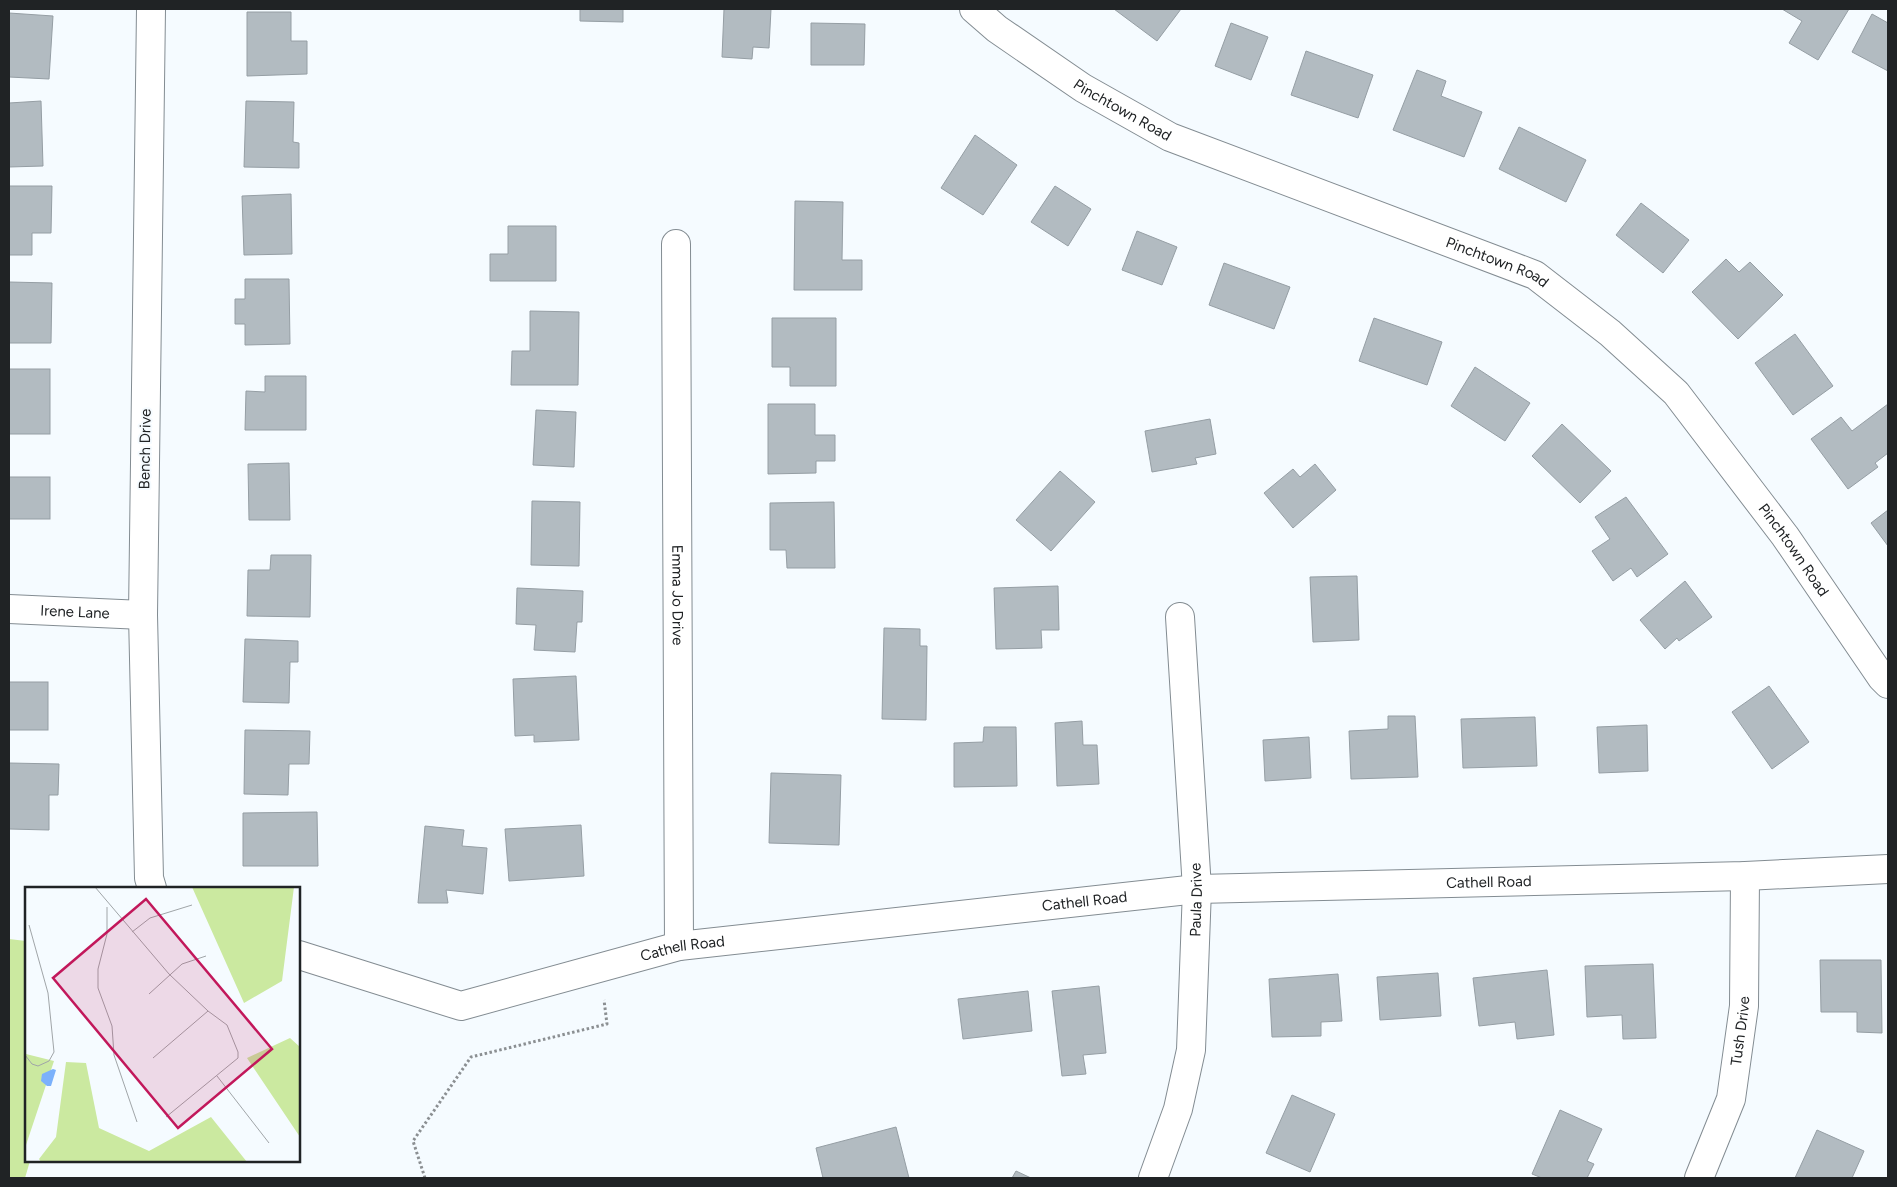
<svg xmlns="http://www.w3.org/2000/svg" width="1897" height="1187" font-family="Figtree,sans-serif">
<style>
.green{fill:#cbe9a0}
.building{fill:#b2bbc1;stroke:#959ea4}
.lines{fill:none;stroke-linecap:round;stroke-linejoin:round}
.minor-casing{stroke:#838c92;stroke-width:30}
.path{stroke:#8b8f92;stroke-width:3;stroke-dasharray:2.5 2.5;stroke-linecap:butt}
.minor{stroke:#fff;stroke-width:28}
.labels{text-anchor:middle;stroke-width:4;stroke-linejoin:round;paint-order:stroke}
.street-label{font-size:15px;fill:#202325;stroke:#f5fbff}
.inset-road{fill:none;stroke:#a0a5a8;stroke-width:1}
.view{fill:#c2185b;fill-opacity:0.15;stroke:#c2185b;stroke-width:2.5}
.inset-edge{fill:none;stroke:#202325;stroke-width:2.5}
</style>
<rect width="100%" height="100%" fill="#f5fbff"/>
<path class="green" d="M9,939L26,941V1161H30L25,1178H9Z"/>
<g class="building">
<path d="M580,9H623V22L580,21Z"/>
<path d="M724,9H771L769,48L753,47L752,59L722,57Z"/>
<path d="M1114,9H1181L1157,41Z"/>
<path d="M1782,9H1849L1818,60L1789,43L1802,21Z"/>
<path d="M247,12H291V41H307V74L247,76Z"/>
<path d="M9,13L53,16L49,79L9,77Z"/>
<path d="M1872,14L1888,23V71L1852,52Z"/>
<path d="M811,23L865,24L864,65H811Z"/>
<path d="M1231,23L1268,37L1251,80L1215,66Z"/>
<path d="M1306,51L1373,75L1358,118L1291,95Z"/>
<path d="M1417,70L1446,81L1441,96L1482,112L1464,157L1393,130Z"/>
<path d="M41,101L43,166L9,167V103Z"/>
<path d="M246,101L294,102L293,142L299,143V168L244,167Z"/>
<path d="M1519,127L1586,160L1566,202L1499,169Z"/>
<path d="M975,135L1017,165L983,215L941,188Z"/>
<path d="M9,186H52L51,233H32V255H9Z"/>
<path d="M1055,186L1091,209L1068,246L1031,222Z"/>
<path d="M291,194L292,254L244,255L242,196Z"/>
<path d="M795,201L843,202L842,260H862V290H794Z"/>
<path d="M1641,203L1689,240L1663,273L1616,235Z"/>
<path d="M508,226H556V281H490V254H508Z"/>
<path d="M1137,231L1177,247L1162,285L1122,270Z"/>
<path d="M1726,259L1739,272L1750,262L1783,295L1738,339L1692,292Z"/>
<path d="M1224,263L1290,287L1274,329L1209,305Z"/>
<path d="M245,279H289L290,344L245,345V324H235V299H245Z"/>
<path d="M9,282L52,283L51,343H9Z"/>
<path d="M530,311L579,312L578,385H511L512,351H530Z"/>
<path d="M772,318H836V386H790V367H772Z"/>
<path d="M1374,318L1442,342L1427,385L1359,361Z"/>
<path d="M1795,334L1833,386L1793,415L1755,363Z"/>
<path d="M1475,367L1530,403L1505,441L1451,406Z"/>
<rect x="9" y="369" width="41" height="65"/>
<path d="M265,376H306V430H245L246,391L265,392Z"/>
<path d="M768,404H815V435H835V461H816V473L768,474Z"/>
<path d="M1888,404V453L1875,463L1878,467L1848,489L1811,439L1841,417L1852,431Z"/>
<path d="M536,410L576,412L574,467L533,465Z"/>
<path d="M1210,419L1216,454L1195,458L1197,464L1152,472L1145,431Z"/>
<path d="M1562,424L1611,471L1580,503L1532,456Z"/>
<path d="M289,463L290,520H249L248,464Z"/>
<path d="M1315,464L1336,490L1293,528L1264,493L1293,469L1300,477Z"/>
<path d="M1060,471L1095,502L1051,551L1016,520Z"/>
<rect x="9" y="477" width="41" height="42"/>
<path d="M1626,497L1668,554L1637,577L1631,568L1613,581L1592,551L1610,539L1595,517Z"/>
<path d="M532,501L580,502L579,566L531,565Z"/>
<path d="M834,502L835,568H787L786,550H770V503Z"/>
<path d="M1888,510V546L1871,523Z"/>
<path d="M271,555H311L310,617L247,616L248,570H270Z"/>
<path d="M1357,576L1359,640L1313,642L1310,577Z"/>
<path d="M1685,581L1712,617L1679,641L1677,638L1665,649L1640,620Z"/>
<path d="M1058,586L1059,630H1041L1042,648L996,649L994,588Z"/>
<path d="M517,588L583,591L582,622H577L575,652L534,650L536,625L516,624Z"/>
<path d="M884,628L920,629V646H927L926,720L882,719Z"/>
<path d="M245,639L298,641V662H290L289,703L243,702Z"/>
<path d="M576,676L579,740L534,742V735L515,736L513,679Z"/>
<rect x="9" y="682" width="39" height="48"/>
<path d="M1769,686L1809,742L1772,769L1732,712Z"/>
<path d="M1388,716H1415L1418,777L1351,779L1349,731L1388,729Z"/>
<path d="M1535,717L1537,766L1463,768L1461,719Z"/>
<path d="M1082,721L1083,745H1097L1099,784L1057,786L1055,723Z"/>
<path d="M1647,725L1648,771L1599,773L1597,727Z"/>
<path d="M984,727H1016L1017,786L954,787V743L983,742Z"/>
<path d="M245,730L310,731L309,764H289L288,795L244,794Z"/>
<path d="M1309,737L1311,778L1265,781L1263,740Z"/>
<path d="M9,763L59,764L58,795H49V830L9,829Z"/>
<path d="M771,773L841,775L839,845L769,843Z"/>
<path d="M317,812L318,866H243V813Z"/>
<path d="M581,825L584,876L509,881L505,829Z"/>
<path d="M425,826L464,830L462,846L487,848L483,894L446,890L448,903H418Z"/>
<path d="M1820,960H1881L1882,1033L1857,1032V1012H1821Z"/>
<path d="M1653,964L1656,1038L1623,1039L1622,1015L1587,1017L1585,966Z"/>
<path d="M1547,970L1554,1035L1517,1039L1515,1022L1479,1026L1473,978Z"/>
<path d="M1438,973L1441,1016L1380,1020L1377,977Z"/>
<path d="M1338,974L1342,1021L1321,1022V1036L1272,1037L1269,979Z"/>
<path d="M1099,986L1106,1053L1083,1055L1086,1074L1062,1076L1052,991Z"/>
<path d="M1028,991L1032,1031L963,1039L958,999Z"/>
<path d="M1292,1095L1335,1114L1310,1172L1266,1153Z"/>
<path d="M1560,1110L1602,1129L1587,1161L1594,1164L1587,1178H1542L1532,1174Z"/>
<path d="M896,1127L909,1178H823L816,1148Z"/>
<path d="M1817,1130L1864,1151L1852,1178H1795Z"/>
<path d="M1016,1171L1031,1178H1012Z"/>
</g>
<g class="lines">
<g class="minor-casing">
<g id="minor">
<path d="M151,9L143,615L149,878L152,888"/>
<path id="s1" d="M974,9L997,29L1083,88L1170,137L1535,275L1610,333L1676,393L1785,536L1882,678L1888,684"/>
<path id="s2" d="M676,244L679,946"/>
<path id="s3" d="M9,609L143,615"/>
<path id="s4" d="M299,955L461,1006L679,946L1197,889L1745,876L1888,869"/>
<path id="s5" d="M1153,1178L1178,1109L1191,1050L1197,889L1180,617"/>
<path id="s6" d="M1699,1178L1731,1099L1744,1006L1745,876"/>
</g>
</g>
<path class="path" d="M425,1178L413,1141L471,1057L607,1024L604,1000"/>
<use href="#minor" class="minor"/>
</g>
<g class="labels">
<g class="street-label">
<text dy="5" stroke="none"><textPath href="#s1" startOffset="180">Pinchtown Road</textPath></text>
<text dy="5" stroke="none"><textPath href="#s1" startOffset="585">Pinchtown Road</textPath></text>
<text transform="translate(145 449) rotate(-89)" y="5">Bench Drive</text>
<text dy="5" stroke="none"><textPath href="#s1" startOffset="1005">Pinchtown Road</textPath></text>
<text dy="5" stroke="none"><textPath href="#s2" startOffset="351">Emma Jo Drive</textPath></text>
<text dy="5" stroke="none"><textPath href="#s3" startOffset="66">Irene Lane</textPath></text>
<text dy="5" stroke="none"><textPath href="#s4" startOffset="1209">Cathell Road</textPath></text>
<text dy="5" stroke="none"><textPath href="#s5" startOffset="284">Paula Drive</textPath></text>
<text dy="5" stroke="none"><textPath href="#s4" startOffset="804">Cathell Road</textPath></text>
<text dy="5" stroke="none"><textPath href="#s4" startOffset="399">Cathell Road</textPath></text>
<text dy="5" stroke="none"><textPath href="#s6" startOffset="154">Tush Drive</textPath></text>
</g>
</g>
<g transform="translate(25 887)">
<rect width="275" height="275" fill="#f5fbff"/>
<path d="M167,0H269L257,94L219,116ZM265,151L275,160V250L222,171ZM1,167L29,174L0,261V170ZM41,175L61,176L74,241L124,264L186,230L222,275H16L14,272L31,250Z" fill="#cbe9a0"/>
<path d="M28,182L31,183L26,199H22L16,194L17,187Z" fill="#7bb1fb"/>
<path class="inset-road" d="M70,0L144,87L183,124L202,138L213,165V171L141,230M82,20V47L73,82V101L87,139L89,168L112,235M107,45L125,31L167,18M124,107L157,77L181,69M0,168L7,177L13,179L24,174L29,165L23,106L4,38M128,171L183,124M192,189L244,256"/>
<path class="view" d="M121,12L247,162L153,241L28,91Z"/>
<rect width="275" height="275" class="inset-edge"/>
</g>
<rect width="1897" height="1187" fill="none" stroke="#202325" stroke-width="20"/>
</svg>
